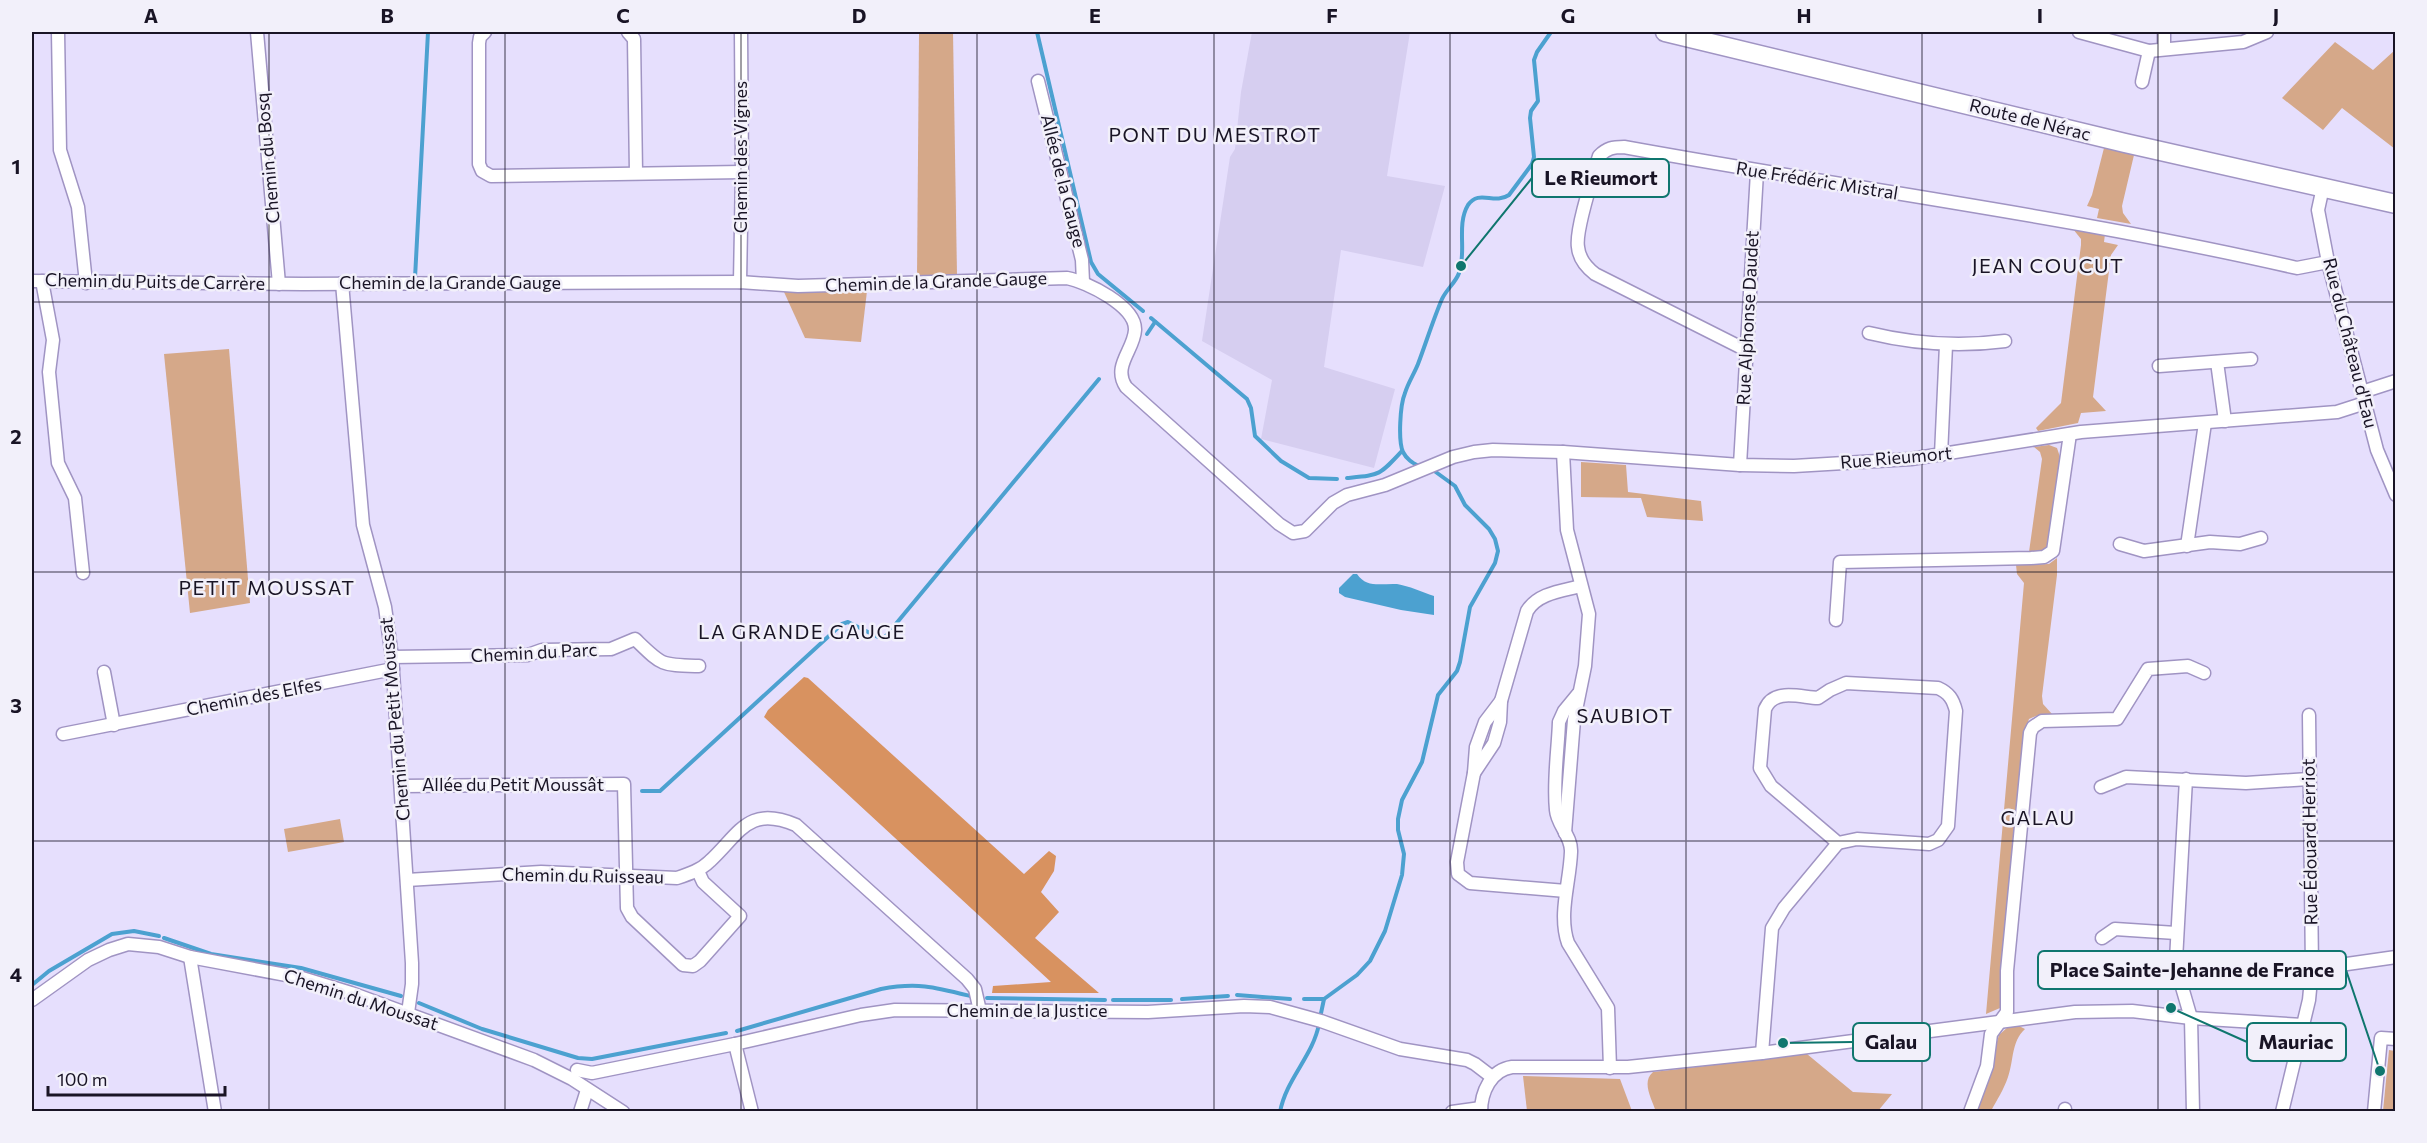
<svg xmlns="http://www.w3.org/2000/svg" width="2427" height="1143" font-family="Commissioner,sans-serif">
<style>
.built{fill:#d6cef0}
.green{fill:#d5a889}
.forest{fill:#d89260}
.water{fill:#4ca1d0}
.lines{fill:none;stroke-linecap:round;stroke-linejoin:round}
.stream{stroke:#4ca1d0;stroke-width:4}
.minor-casing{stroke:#a094c3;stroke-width:15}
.secondary-casing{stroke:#a094c3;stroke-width:21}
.minor{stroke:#fff;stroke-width:12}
.secondary{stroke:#fff;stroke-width:18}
.grid{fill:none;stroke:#191425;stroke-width:1.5;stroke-opacity:0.55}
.labels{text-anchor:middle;stroke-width:5;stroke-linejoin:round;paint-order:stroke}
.street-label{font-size:18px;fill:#191425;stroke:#f2f0fa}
.neighbourhood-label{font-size:20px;letter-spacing:1.5px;fill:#191425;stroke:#f2f0fa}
.leader{fill:none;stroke:#0f766e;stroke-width:2}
.callout-dot{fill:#0f766e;stroke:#f2f0fa;stroke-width:2}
.callout{fill:#f2f0fa;stroke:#0f766e;stroke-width:2}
.callout-label{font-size:20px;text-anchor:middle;font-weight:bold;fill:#191425}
.neatline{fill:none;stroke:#191425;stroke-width:2}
.grid-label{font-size:20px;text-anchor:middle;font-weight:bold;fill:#191425}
</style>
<rect width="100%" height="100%" fill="#e6dffd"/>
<path class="built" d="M1252,32H1410L1387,176L1445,186L1423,267L1341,250L1324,367L1395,389L1374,468L1261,439L1272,380L1202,341L1230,157L1235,149L1241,92Z"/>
<g class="green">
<path d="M925,32H953L957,275L917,277L919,34Z"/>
<path d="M2335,42L2373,70L2395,50V149L2342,108L2323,130L2282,98Z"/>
<path d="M2104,148L2134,155L2122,206L2123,213L2131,224L2097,218L2099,209L2087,206L2092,195Z"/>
<path d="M2073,229L2105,234L2104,242L2118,245L2111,255L2093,397L2106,411L2081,413L2078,423L2038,431L2036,428L2061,403L2081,245V239Z"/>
<path d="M867,291L861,342L805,338L784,292Z"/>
<path d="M229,349L250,603L190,613L164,354Z"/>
<path d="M2049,445L2057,448L2061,460L2048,545L2045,550L2029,552L2042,459L2040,452L2034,447Z"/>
<path d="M1581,462L1626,465L1628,492L1701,501L1703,521L1647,517L1641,498L1581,497Z"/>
<path d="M2057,558V575L2042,696L2043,704L2052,714L2036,716L2029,719L2026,728L2002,1003L2000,1008L1986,1014L2024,583L2017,574L2016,565L2049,564Z"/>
<path d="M340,819L344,842L288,852L284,829Z"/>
<path d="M2009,1026H2019L2025,1029C2011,1042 2014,1060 2008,1077C2004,1089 1997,1100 1991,1111L1975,1112L1999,1035Z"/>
<path d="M2389,1050L2395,1051V1111H2383Z"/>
<path d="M1807,1054L1853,1092L1892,1094L1878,1111L1656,1112C1652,1099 1641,1082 1653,1072Z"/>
<path d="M1523,1076L1620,1079L1632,1111H1527Z"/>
</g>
<path class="forest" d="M804,677L808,678L1024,874L1049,851L1056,856L1054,871L1041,892L1059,912L1035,938L1099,993H992L993,986L1051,982L764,717L768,710Z"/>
<path class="water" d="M1353,574H1357C1367,589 1383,583 1397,584C1409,586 1422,592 1434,596V615L1401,610L1345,597L1339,593V588Z"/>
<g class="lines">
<g class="stream">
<path d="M1037,32L1091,262L1098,274L1143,311"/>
<path d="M415,278L428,32"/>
<path d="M1151,318L1247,399L1251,408L1255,436L1281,461L1309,478L1337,479"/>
<path d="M1147,334L1155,322"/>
<path d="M1420,467C1413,463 1407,460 1403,452C1398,441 1400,405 1405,393C1408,383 1414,374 1418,364C1426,343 1433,320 1442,299C1446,290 1456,282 1459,273C1467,252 1456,225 1468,205C1479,189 1494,205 1509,195L1532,164L1534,157L1530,118L1531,111L1538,101L1534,60L1537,52L1551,32"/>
<path d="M1347,478C1380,475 1379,476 1402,451"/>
<path d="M642,791H660L842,624L848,622L878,637H885L1099,379"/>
<path d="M164,938L211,954L301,968L401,996"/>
<path d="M32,985L49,971L112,934L134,931L159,936"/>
<path d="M1237,995L1290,999"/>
<path d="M987,998L1105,1000"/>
<path d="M1182,999L1228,996"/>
<path d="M1304,999H1324"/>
<path d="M1113,1000H1171"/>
<path d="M419,1003L482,1029L578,1058L592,1059L726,1033"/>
<path d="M1320,1018L1324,999L1357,975L1370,961L1385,931L1402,875L1404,854L1398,830V819L1402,800L1422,762L1438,695L1457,671L1460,662L1470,607L1495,563L1498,551L1495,539L1489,529L1465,505L1455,486L1433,470"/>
<path d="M737,1031L881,989C917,982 935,987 970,996"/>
<path d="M1280,1112C1286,1079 1313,1056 1319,1024"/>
</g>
<g class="minor-casing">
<g id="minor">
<path d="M58,32L60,150L78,207L86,283"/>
<path d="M257,32L279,284"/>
<path d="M485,32L480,37L479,43V164L482,171L491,176L742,172"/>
<path d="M628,32L634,39L636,173"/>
<path d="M2079,32L2149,51L2243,42L2267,32"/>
<path d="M2164,32V48"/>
<path d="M1038,81L1082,260L1083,282"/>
<path d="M2142,82L2149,51"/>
<path d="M2323,187L2318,210L2328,262L2377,450L2396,495"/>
<path d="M32,281L303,284L740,282L798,286L1067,278C1087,282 1136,306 1135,330C1134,350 1112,366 1126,387L1279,524L1293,533L1305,531L1333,503L1347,495L1385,485L1453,457L1474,452L1493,450L1563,452L1740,465L1794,466L1911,459L2081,432L2337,412L2365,403"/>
<path d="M42,281L53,340L49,372L58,463L75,498L83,573"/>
<path d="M740,282L742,172L741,32"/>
<path d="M342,283L363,525L385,607L392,657L412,963V984L408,1013"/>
<path d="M1869,333C1914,344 1959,347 2005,341"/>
<path d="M1746,350L1595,274C1586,267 1579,259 1578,247C1575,231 1593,176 1599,156C1607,148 1613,147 1624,147C1848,188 2075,217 2297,268L2328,262"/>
<path d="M2217,362L2225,421"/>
<path d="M2159,366L2251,359"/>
<path d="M2362,392L2396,381"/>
<path d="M1563,452L1567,530L1589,614L1585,666L1574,720L1565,833"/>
<path d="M1941,455L1946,345"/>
<path d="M1740,465L1757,172"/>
<path d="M2120,544L2144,551L2210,542L2240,544L2261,538"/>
<path d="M2187,546L2205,423"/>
<path d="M1836,620L1840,562L2031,558L2044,557L2053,551L2070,434"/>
<path d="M392,657L528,655L542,650L611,649L635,639C663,666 660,665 699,666"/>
<path d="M104,672L114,725"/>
<path d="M1846,683L1938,688C1949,693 1953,699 1956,711L1948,826L1938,840L1929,844L1857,839L1838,843L1771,786L1760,768L1765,709C1774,688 1799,697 1818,698L1830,690Z"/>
<path d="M1578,694L1564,711L1559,722C1558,750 1553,781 1556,810C1557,825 1572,836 1571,852C1570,882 1558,914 1568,943L1608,1008L1610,1068"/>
<path d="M1501,701L1485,722L1476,747L1474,773L1457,862L1458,874L1470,883L1566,891"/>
<path d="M2309,715L2312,969"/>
<path d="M63,734L393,669"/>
<path d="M1474,773L1494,743L1500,722L1501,701L1527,611C1538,593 1562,591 1581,586"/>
<path d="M2186,779L2176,960L2177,970L2191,1018L2193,1112"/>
<path d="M401,786L624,784L627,908L632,917L683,965L693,966L700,961L740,916L703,882L698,871"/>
<path d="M2101,787L2126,777L2246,783L2309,779"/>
<path d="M407,880L541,872L677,878C689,874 701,870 710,861C740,833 748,805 796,825L967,979L975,989L980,1011"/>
<path d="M2102,938L2115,929L2176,933"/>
<path d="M190,957L215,1112"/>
<path d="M32,1000L88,960L109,950L128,944L159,947L190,957L302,978L351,993L534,1060L572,1079L623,1112"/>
<path d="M735,1044L752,1112"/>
<path d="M1762,1053L1772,928L1784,908L1838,843"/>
<path d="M577,1070L592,1073L735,1044L861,1015L895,1010L1148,1012L1244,1006L1270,1007L1321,1021L1400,1049L1467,1060L1475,1064L1492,1077"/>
<path d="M580,1112L587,1090"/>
<path d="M1452,1112L1481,1108"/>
<path d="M1481,1112C1481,1092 1491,1070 1512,1067H1628L1762,1053L2075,1012L2132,1011L2191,1018L2303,1025"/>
<path d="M1970,1112L1987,1066L1991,1034L2007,1012V971L2030,733L2033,727L2042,721L2117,719L2148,669L2188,666L2204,673"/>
<path d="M2065,1112V1109"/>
<path d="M2282,1112L2309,1000L2312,969L2396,957"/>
<path d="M2374,1112L2381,1038L2396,1039"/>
</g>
</g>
<g class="secondary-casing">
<path id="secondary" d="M1665,32L2125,143L2396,204"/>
</g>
<use href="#minor" class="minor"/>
<use href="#secondary" class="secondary"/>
</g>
<path class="grid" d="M269,32V1112M505,32V1112M741,32V1112M977,32V1112M1214,32V1112M1450,32V1112M1686,32V1112M1922,32V1112M2158,32V1112M32,302H2396M32,572H2396M32,841H2396"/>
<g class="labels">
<g class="street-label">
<text transform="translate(2030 120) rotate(14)" y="6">Route de Nérac</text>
<text transform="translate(741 157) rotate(-90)" y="6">Chemin des Vignes</text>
<text transform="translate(268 158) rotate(-95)" y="6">Chemin du Bosq</text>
<text transform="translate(1063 181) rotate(76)" y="6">Allée de la Gauge</text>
<text transform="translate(1817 181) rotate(9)" y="6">Rue Frédéric Mistral</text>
<text transform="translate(155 282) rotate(1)" y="6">Chemin du Puits de Carrère</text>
<text transform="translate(936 282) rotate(-2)" y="6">Chemin de la Grande Gauge</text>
<text x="450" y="289">Chemin de la Grande Gauge</text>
<text transform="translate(1748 318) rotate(-87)" y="6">Rue Alphonse Daudet</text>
<text transform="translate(2350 343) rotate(76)" y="6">Rue du Château d'Eau</text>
<text transform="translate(1896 458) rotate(-5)" y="6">Rue Rieumort</text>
<text transform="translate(534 653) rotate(-3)" y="6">Chemin du Parc</text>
<text transform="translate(254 697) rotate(-11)" y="6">Chemin des Elfes</text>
<text transform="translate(395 719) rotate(-95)" y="6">Chemin du Petit Moussat</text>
<text x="513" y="791">Allée du Petit Moussât</text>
<text transform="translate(2310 842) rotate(-91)" y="6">Rue Édouard Herriot</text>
<text transform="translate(583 876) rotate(1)" y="6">Chemin du Ruisseau</text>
<text transform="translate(361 1000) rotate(18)" y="6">Chemin du Moussat</text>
<text x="1027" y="1017">Chemin de la Justice</text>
</g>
<g class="neighbourhood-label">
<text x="1215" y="142">PONT DU MESTROT</text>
<text x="2048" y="273">JEAN COUCUT</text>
<text x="267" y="595">PETIT MOUSSAT</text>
<text x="802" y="639">LA GRANDE GAUGE</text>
<text x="1625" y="723">SAUBIOT</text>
<text x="2038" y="825">GALAU</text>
</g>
</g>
<path class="leader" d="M1461 266L1532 178M2380 1071L2346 970M1783 1043L1853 1042M2171 1008L2247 1042"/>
<g class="callout-dot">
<circle cx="1461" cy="266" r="6"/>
<circle cx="2380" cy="1071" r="6"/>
<circle cx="1783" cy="1043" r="6"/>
<circle cx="2171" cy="1008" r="6"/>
</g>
<g class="callout">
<rect x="1532" y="159" width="137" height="38" rx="6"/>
<rect x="2038" y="951" width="308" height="38" rx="6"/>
<rect x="1853" y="1023" width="77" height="38" rx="6"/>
<rect x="2247" y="1023" width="99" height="38" rx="6"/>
</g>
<g class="callout-label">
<text x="1601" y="185">Le Rieumort</text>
<text x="2192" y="977">Place Sainte-Jehanne de France</text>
<text x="1891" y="1049">Galau</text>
<text x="2296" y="1049">Mauriac</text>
</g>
<rect width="2427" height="1143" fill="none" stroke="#f2f0fa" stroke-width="66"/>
<path d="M48 1086v9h177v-9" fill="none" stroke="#191425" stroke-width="3"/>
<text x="57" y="1086" font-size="18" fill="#191425" stroke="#f2f0fa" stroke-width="4.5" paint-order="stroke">100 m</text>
<rect x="33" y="33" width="2361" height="1077" class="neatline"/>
<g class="grid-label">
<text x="151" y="23">A</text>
<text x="387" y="23">B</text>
<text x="623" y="23">C</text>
<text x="859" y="23">D</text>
<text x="1095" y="23">E</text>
<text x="1332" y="23">F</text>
<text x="1568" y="23">G</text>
<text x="1804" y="23">H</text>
<text x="2040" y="23">I</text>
<text x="2276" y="23">J</text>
<text x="16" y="174">1</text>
<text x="16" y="444">2</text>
<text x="16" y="713">3</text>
<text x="16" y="982">4</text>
</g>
</svg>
